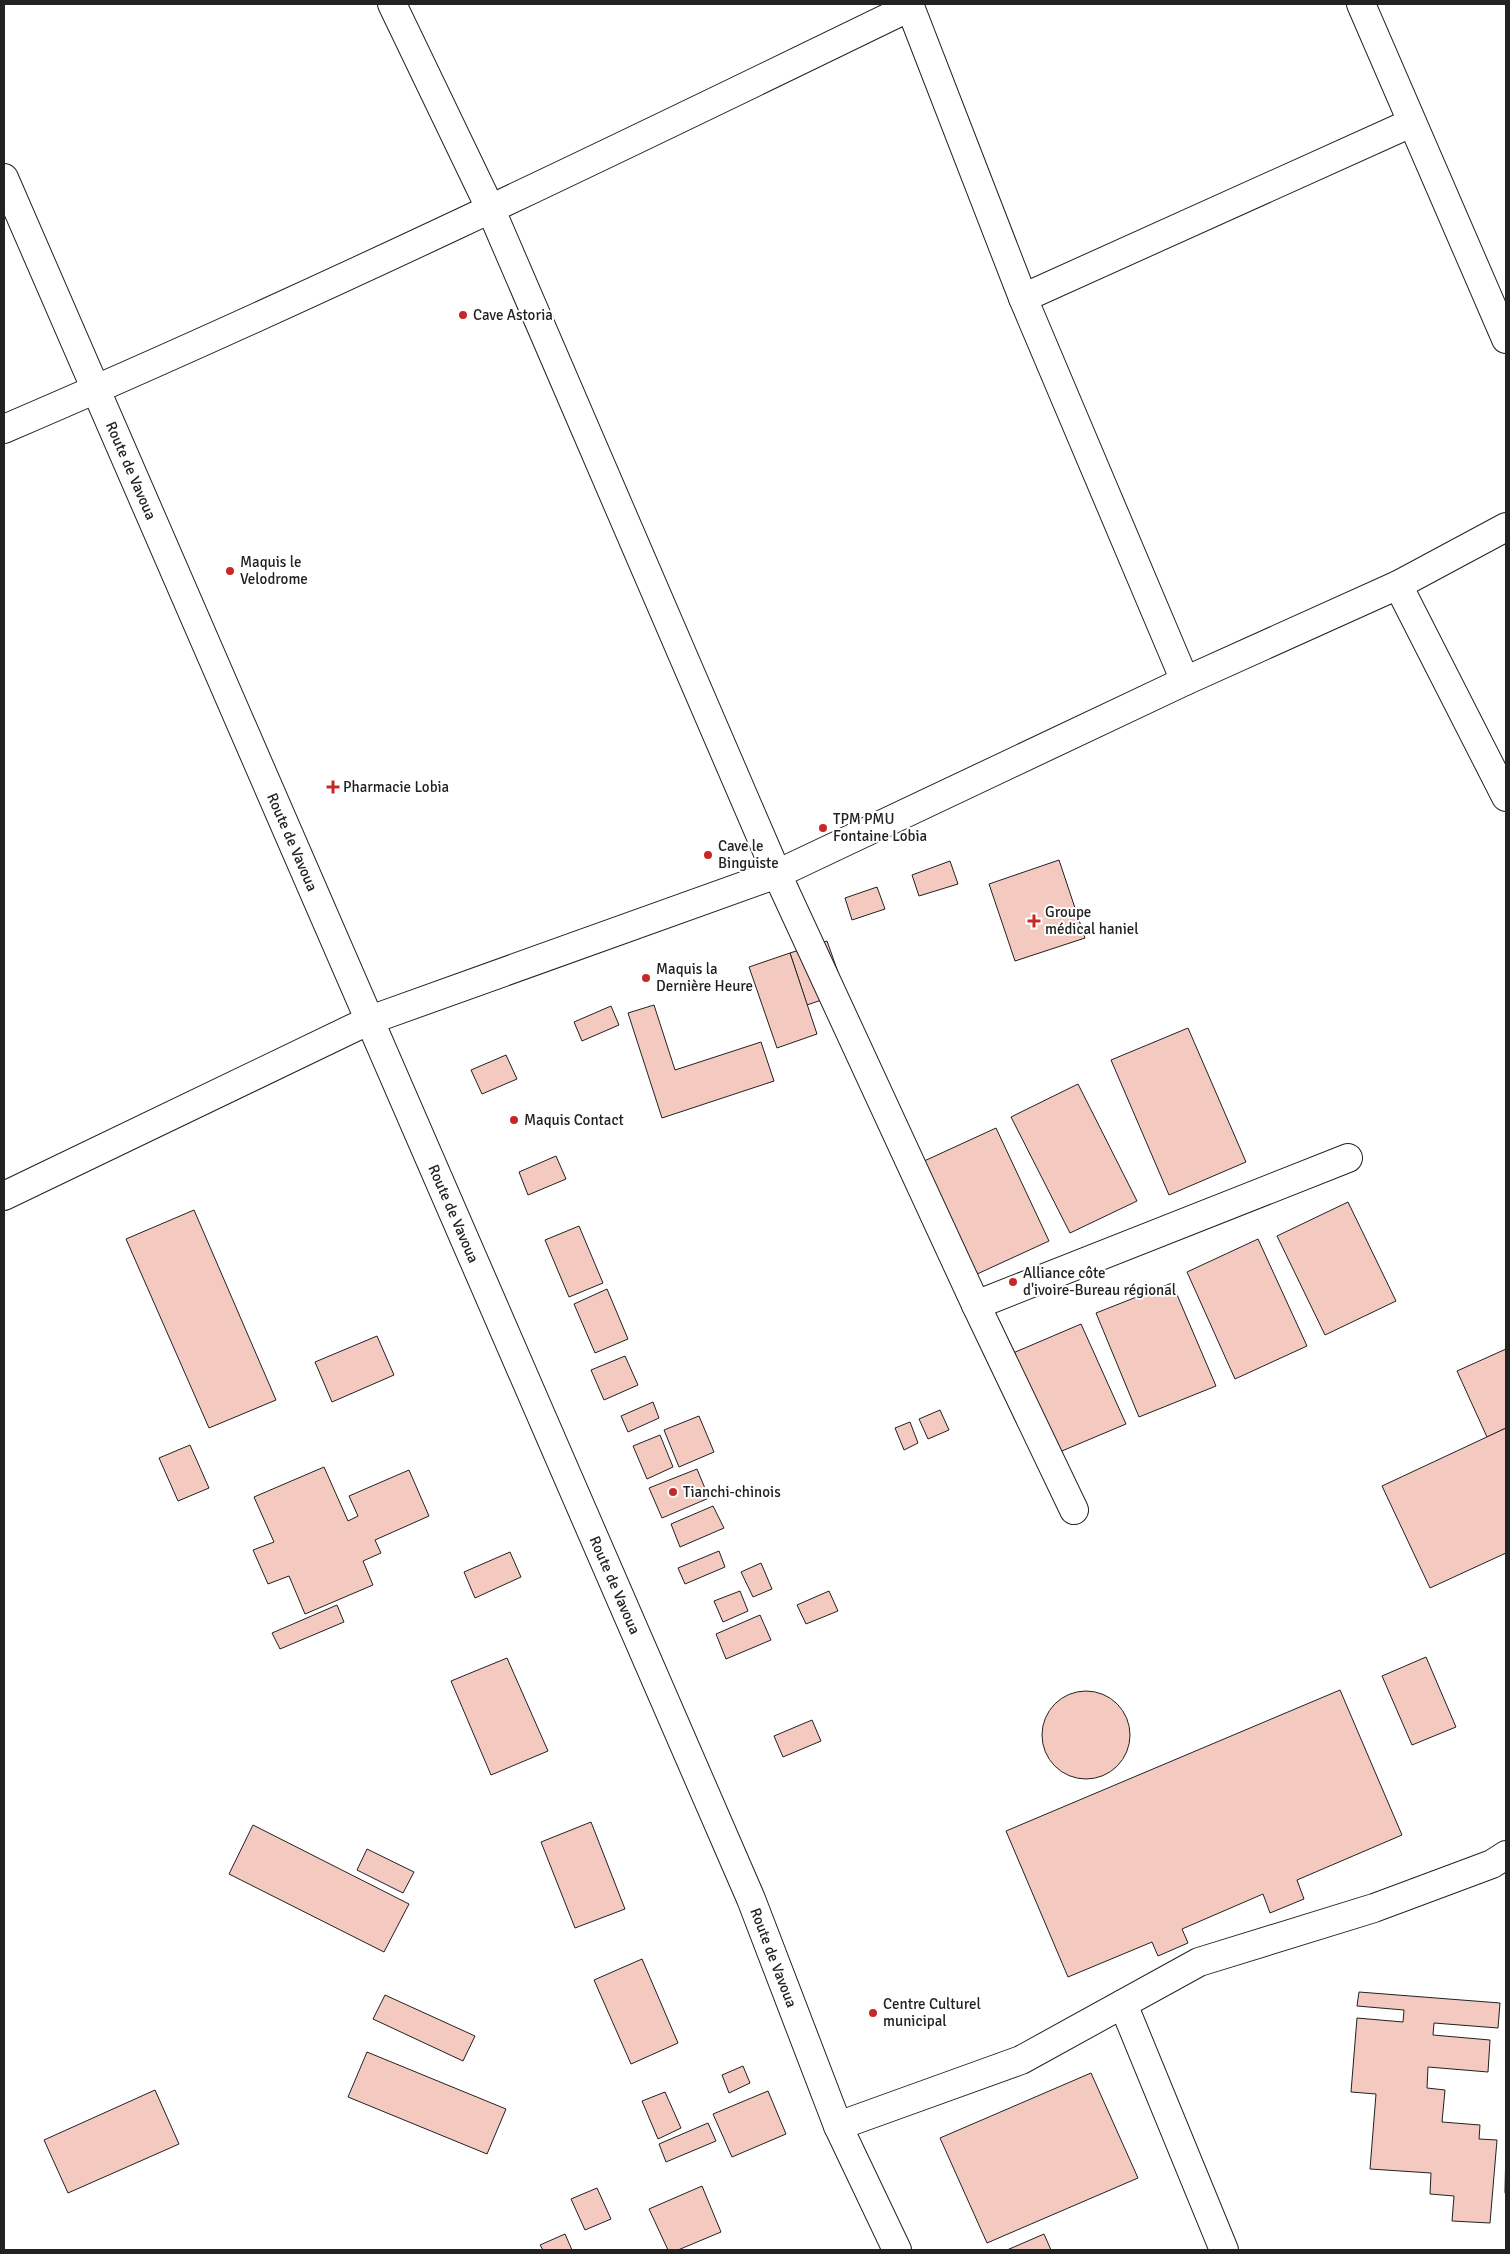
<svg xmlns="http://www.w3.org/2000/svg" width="1510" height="2254" font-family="Signika,sans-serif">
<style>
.building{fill:#f3c9c0;stroke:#222}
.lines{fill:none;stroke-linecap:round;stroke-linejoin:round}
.street-casing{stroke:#222;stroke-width:30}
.primary-casing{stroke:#222;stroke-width:30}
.street{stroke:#fff;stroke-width:28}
.primary{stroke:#fff;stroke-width:28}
.poi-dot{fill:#c62828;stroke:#fff;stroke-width:2}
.labels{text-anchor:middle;stroke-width:4;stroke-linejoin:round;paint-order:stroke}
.poi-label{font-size:15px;fill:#222;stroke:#fff;text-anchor:start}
.street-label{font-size:15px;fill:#222;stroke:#fff}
</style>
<rect width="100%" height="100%" fill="#fff"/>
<g class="building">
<path d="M1059,860L1085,938L1015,961L989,884Z"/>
<path d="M950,861L958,884L919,896L912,875Z"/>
<path d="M877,887L885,909L852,920L845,898Z"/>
<path d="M827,941L845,992L807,1005L790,953Z"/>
<path d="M790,953L817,1034L777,1048L749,967Z"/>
<path d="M654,1005L675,1070L761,1042L774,1081L662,1118L628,1013Z"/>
<path d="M611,1006L619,1025L582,1041L574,1022Z"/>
<path d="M1188,1028L1246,1162L1169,1195L1111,1060Z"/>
<path d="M506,1055L517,1079L482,1094L471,1070Z"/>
<path d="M1078,1084L1137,1201L1070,1233L1011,1117Z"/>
<path d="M996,1128L1049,1241L975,1275L922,1162Z"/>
<path d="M556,1156L566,1179L528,1195L519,1172Z"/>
<path d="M1348,1202L1396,1301L1325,1335L1277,1236Z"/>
<path d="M194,1210L276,1400L209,1428L126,1239Z"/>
<path d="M579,1226L603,1283L569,1297L545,1240Z"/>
<path d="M1258,1239L1307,1346L1235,1379L1187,1272Z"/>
<path d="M1172,1283L1216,1386L1139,1417L1096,1313Z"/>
<path d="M607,1289L628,1339L595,1353L574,1304Z"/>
<path d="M1081,1324L1126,1424L1050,1456L1006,1356Z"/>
<path d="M377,1336L394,1375L332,1402L315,1362Z"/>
<path d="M1506,1349V1428L1487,1437L1457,1371Z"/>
<path d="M625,1356L638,1385L604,1400L591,1370Z"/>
<path d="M653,1402L659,1418L628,1432L621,1416Z"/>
<path d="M940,1410L949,1430L928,1439L919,1419Z"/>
<path d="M699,1416L714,1452L679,1467L664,1430Z"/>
<path d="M910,1422L918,1443L904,1450L895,1428Z"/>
<path d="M1506,1428V1553L1430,1588L1382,1486Z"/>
<path d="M660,1435L673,1467L647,1479L633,1446Z"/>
<path d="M190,1445L209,1488L178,1501L159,1458Z"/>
<path d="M324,1467L348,1521L358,1516L349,1496L409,1470L429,1516L375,1540L381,1553L363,1561L373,1585L305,1614L289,1576L268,1584L253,1550L274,1542L254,1497Z"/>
<path d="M697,1469L709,1498L662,1518L649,1488Z"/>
<path d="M713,1506L724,1528L680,1547L671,1524Z"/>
<path d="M719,1551L725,1567L685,1584L678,1568Z"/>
<path d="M510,1552L521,1577L475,1598L464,1572Z"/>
<path d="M761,1563L772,1589L753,1597L741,1572Z"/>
<path d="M740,1591L748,1611L723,1622L714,1601Z"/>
<path d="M829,1591L838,1611L806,1624L797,1605Z"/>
<path d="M337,1605L344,1622L280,1649L272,1633Z"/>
<path d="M760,1615L771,1640L726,1659L716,1634Z"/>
<path d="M1426,1657L1456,1727L1412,1745L1382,1676Z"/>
<path d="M507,1658L548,1751L491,1775L451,1681Z"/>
<path d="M1340,1690L1402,1835L1297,1880L1304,1899L1270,1913L1263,1894L1182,1929L1188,1943L1158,1956L1152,1942L1068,1977L1006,1831Z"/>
<circle cx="1086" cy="1735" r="44"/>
<path d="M812,1720L821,1741L783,1757L774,1736Z"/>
<path d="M591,1822L625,1909L575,1928L541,1842Z"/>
<path d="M253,1825L409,1904L384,1952L229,1874Z"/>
<path d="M367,1849L414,1872L403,1893L357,1870Z"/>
<path d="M642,1959L678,2043L631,2064L594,1980Z"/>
<path d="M1359,1992L1500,2003L1498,2028L1434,2023L1433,2035L1490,2040L1488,2072L1428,2067L1427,2088L1445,2090L1442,2122L1480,2125L1479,2139L1497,2140L1490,2223L1452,2221L1454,2196L1430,2194L1431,2173L1370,2169L1376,2094L1351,2092L1357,2018L1403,2022L1404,2010L1357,2006Z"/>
<path d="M385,1995L475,2036L463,2061L373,2019Z"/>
<path d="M367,2052L506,2109L487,2154L348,2097Z"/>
<path d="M743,2066L750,2083L729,2093L722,2075Z"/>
<path d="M1091,2073L1138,2178L987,2243L940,2138Z"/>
<path d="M155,2090L179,2144L68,2193L44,2140Z"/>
<path d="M768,2091L786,2134L732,2157L713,2114Z"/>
<path d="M665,2092L681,2128L658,2139L642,2101Z"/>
<path d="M708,2123L716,2141L666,2162L659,2144Z"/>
<path d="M1506,2143V2196L1505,2192Z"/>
<path d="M702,2186L721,2232L678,2250H668L649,2209Z"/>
<path d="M597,2188L611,2219L585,2230L571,2199Z"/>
<path d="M565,2234L572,2250H543L540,2245Z"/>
<path d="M1044,2234L1051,2250H1007Z"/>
</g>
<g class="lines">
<g class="street-casing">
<g id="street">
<path d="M392,4L491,210L777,874L976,1305L1074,1510"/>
<path d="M909,4L1023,298L1185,681"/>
<path d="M1361,4L1506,339"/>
<path d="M1023,298L1411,123"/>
<path d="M4,429C310,298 610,153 910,7"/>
<path d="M1398,585L1506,797"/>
<path d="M4,1196L370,1020L777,874L1185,681L1398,585L1506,527"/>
<path d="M976,1305L1348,1158"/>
<path d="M1123,2004L1224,2250"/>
<path d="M838,2126L1021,2060L1199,1962L1374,1908L1492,1864L1506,1855"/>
</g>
</g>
<g class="primary-casing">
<g id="primary">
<path id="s1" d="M4,178L751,1899L838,2126L897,2250"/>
</g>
</g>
<use href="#street" class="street"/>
<use href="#primary" class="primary"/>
</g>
<g class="poi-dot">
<circle cx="463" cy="315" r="5"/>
<circle cx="230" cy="571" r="5"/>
<path d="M330.5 779.5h5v5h5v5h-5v5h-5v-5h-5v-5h5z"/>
<circle cx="823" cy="828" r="5"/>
<circle cx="708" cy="855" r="5"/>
<path d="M1031.5 913.5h5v5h5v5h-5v5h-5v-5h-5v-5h5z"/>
<circle cx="646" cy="978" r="5"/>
<circle cx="514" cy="1120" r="5"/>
<circle cx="1013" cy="1282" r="5"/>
<circle cx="673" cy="1492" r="5"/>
<circle cx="873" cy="2013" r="5"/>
</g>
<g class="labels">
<g class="poi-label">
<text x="473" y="320">Cave Astoria</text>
<text x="240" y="567">Maquis le<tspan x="240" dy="17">Velodrome</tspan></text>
<text x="343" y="792">Pharmacie Lobia</text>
<text x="833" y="824">TPM PMU<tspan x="833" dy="17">Fontaine Lobia</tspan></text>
<text x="718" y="851">Cave le<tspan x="718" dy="17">Binguiste</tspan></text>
<text x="1045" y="917">Groupe<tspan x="1045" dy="17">médical haniel</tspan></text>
<text x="656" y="974">Maquis la<tspan x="656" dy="17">Dernière Heure</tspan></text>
<text x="524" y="1125">Maquis Contact</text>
<text x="1023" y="1278">Alliance côte<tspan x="1023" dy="17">d'ivoire-Bureau régional</tspan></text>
<text x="683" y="1497">Tianchi-chinois</text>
<text x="883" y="2009">Centre Culturel<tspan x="883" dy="17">municipal</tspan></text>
</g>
<g class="street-label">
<text dy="5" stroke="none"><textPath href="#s1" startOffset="319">Route de Vavoua</textPath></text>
<text dy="5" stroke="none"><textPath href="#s1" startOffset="724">Route de Vavoua</textPath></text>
<text dy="5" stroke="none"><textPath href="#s1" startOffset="1129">Route de Vavoua</textPath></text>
<text dy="5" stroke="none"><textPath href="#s1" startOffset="1534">Route de Vavoua</textPath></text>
<text dy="5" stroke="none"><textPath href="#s1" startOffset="1939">Route de Vavoua</textPath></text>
</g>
</g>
<rect width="1510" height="2254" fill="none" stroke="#222222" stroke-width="10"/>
</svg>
